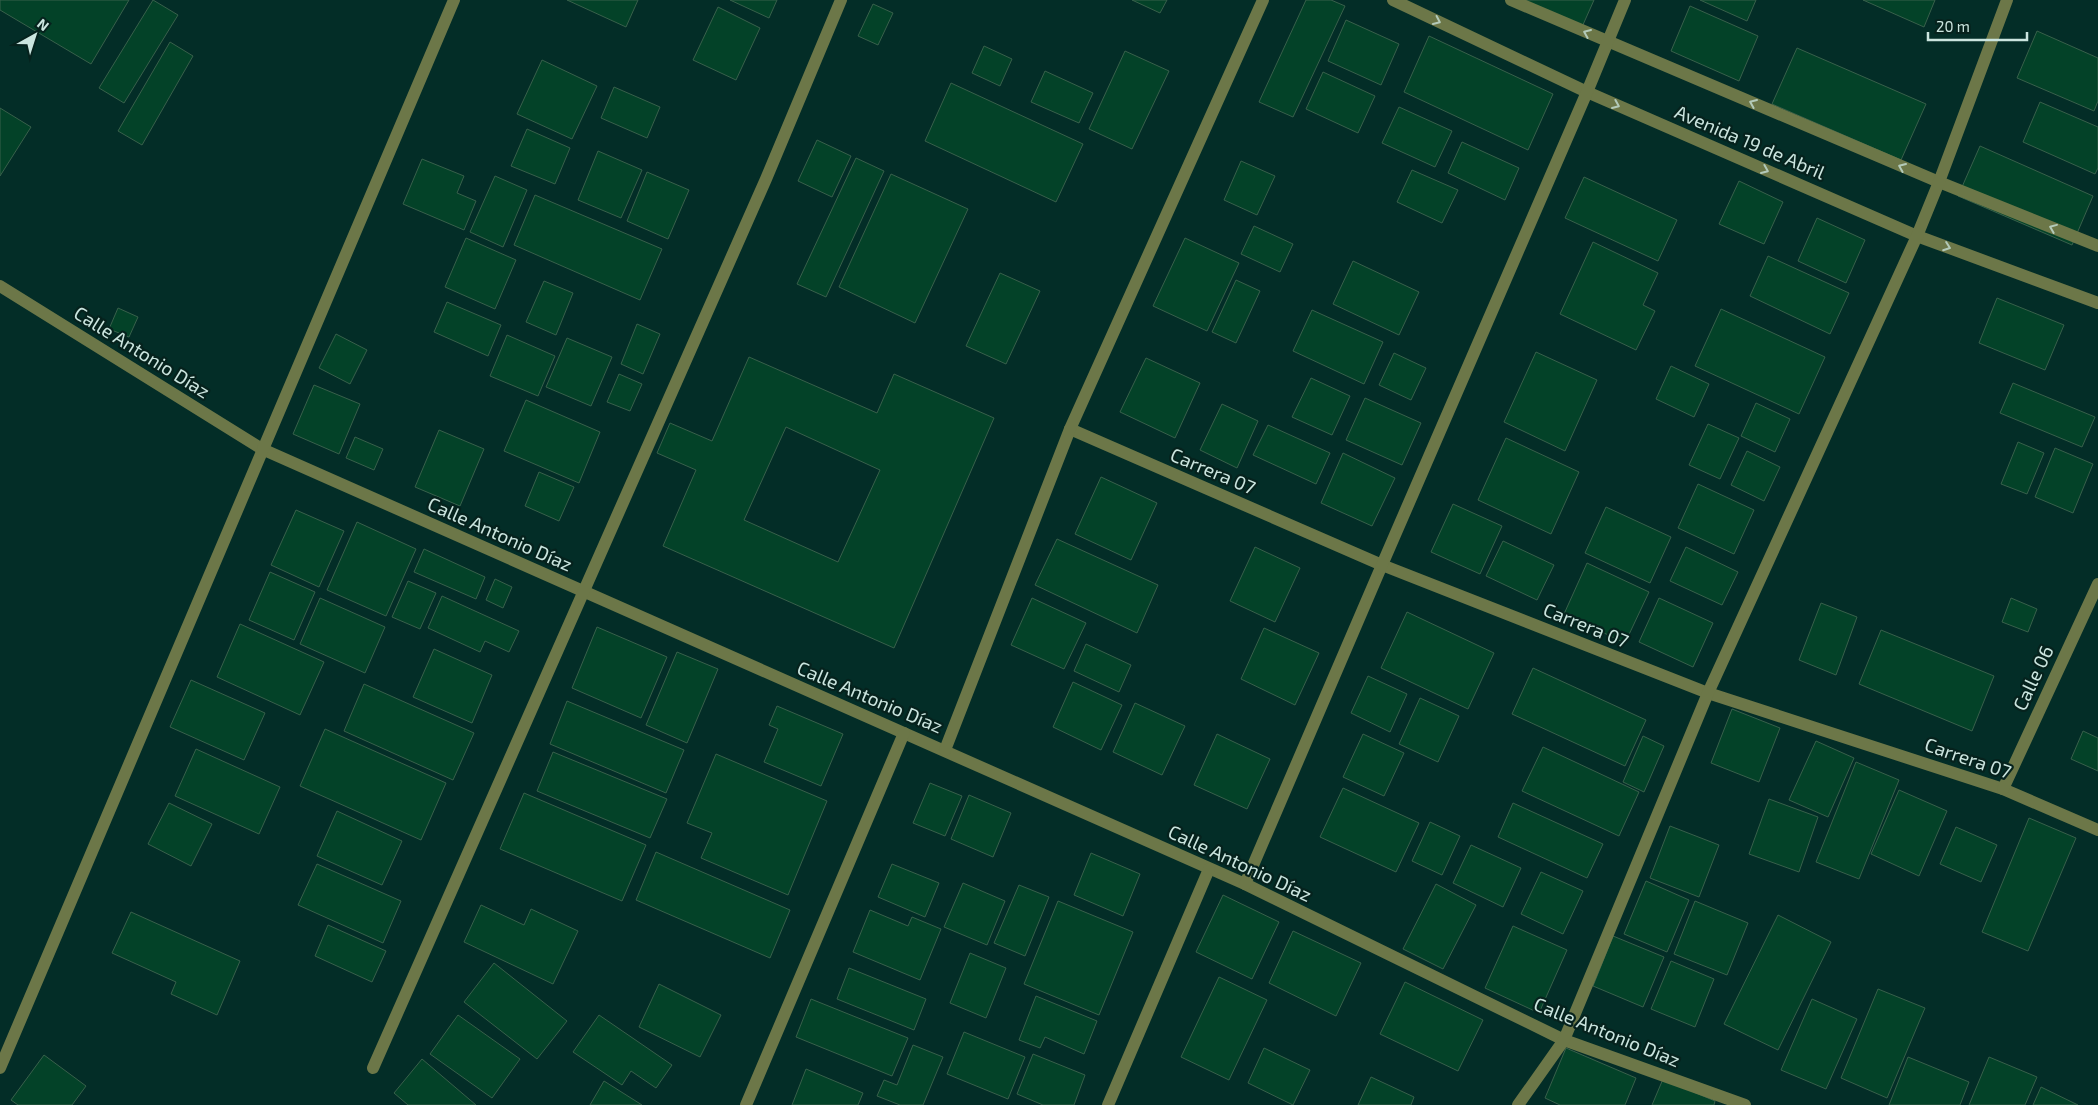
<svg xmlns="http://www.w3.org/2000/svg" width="2098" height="1105" font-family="'Exo 2',sans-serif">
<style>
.building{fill:#034228;stroke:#38604b;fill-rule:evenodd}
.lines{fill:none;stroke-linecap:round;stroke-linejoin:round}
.minor{stroke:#6c7748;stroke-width:12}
.oneway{stroke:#b3cab9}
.labels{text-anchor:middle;stroke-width:4.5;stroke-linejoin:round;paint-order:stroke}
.street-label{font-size:19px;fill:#cbe5df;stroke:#06221d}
</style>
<rect width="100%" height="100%" fill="#032d27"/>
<g class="building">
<path d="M0,0H129L91,64L0,10Z"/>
<path d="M153,0L178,15L124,103L99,88Z"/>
<path d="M567,0H638L626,27Z"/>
<path d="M730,0H777L769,18Z"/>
<path d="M1132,0H1167L1160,13Z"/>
<path d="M1306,0H1331L1345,6L1293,117L1259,102Z"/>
<path d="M1519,0H1594L1582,27Z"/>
<path d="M1700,0H1756L1747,21Z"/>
<path d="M1863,0H1935L1924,27Z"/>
<path d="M873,4L893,13L878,45L858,36Z"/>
<path d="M1690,6L1758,36L1739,81L1671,51Z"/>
<path d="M718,7L760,28L736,80L693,60Z"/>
<path d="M1346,20L1399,44L1381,85L1328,61Z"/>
<path d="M2037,31L2098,58V101L2094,111L2017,78Z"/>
<path d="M1429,36L1553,94L1528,150L1404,92Z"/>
<path d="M170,42L193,56L142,145L118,131Z"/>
<path d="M984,46L1012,59L1000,86L972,73Z"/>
<path d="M1797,48L1926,104L1901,160L1772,104Z"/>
<path d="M1125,51L1169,71L1132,149L1089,129Z"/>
<path d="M542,60L597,86L572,139L517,114Z"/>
<path d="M1045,71L1093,93L1079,123L1031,102Z"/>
<path d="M1323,72L1375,96L1358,133L1306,109Z"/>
<path d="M951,83L1083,144L1056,202L925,141Z"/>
<path d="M614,87L660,107L647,138L601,118Z"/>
<path d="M2040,102L2098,127V168L2095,174L2023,142Z"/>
<path d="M1399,107L1452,131L1435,167L1382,143Z"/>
<path d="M0,108L31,127L0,176Z"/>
<path d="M527,129L570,148L555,184L511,166Z"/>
<path d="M817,140L851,156L832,197L798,181Z"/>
<path d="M1462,142L1519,168L1505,200L1448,173Z"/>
<path d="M1980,146L2093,196L2072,245L1958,196Z"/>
<path d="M598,151L642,170L621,218L578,200Z"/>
<path d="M856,158L884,171L826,297L797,284Z"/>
<path d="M422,159L464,176L457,193L476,201L464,230L403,204Z"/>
<path d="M1241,161L1275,176L1257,215L1224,200Z"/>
<path d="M1412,170L1458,190L1442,223L1397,202Z"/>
<path d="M647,172L689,190L668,239L627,221Z"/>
<path d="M891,174L968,209L915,323L839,287Z"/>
<path d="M495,176L527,190L503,247L470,232Z"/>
<path d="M1584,177L1677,220L1658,261L1565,218Z"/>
<path d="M1739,181L1783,202L1764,244L1719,224Z"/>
<path d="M535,195L662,249L640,300L514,245Z"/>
<path d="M1817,218L1865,240L1846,283L1798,261Z"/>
<path d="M1254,226L1293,244L1280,272L1241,254Z"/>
<path d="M466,238L516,260L495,309L445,287Z"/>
<path d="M1185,238L1239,263L1207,331L1153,306Z"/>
<path d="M1593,242L1658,273L1643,305L1655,311L1636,350L1560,314Z"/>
<path d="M1768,256L1849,293L1830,334L1750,296Z"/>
<path d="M1353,261L1419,292L1399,335L1333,304Z"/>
<path d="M1000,273L1040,291L1006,364L966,346Z"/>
<path d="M1236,280L1260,291L1236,343L1212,332Z"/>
<path d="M544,281L573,293L556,335L526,322Z"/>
<path d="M1997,298L2064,325L2045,370L1979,343Z"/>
<path d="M447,302L501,325L488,356L434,332Z"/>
<path d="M118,308L138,317L129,337L109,329Z"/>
<path d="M1721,309L1825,357L1799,414L1695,366Z"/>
<path d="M1312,310L1383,342L1364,384L1293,351Z"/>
<path d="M637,324L660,334L643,374L621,364Z"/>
<path d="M336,334L367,350L350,384L319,368Z"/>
<path d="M507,335L555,356L538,396L490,376Z"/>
<path d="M567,338L612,357L591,406L546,387Z"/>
<path d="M1536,352L1597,380L1565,451L1504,422Z"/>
<path d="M1394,353L1426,368L1411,400L1379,385Z"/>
<path d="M749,357L877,413L894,374L994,418L894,648L663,546L696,470L657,453L670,423L712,441ZM786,427L880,470L838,562L744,520Z"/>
<path d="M1146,358L1200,383L1175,438L1120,412Z"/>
<path d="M1671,366L1709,384L1694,417L1656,399Z"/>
<path d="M619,374L642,384L630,411L607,402Z"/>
<path d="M1311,378L1350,396L1332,435L1292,417Z"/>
<path d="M2013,383L2095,417L2082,447L2000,413Z"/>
<path d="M314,385L360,404L339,454L293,434Z"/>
<path d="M1365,398L1421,423L1402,465L1346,440Z"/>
<path d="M526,400L600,432L579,483L504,451Z"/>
<path d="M1756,403L1790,419L1775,452L1741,436Z"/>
<path d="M1222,404L1258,421L1237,468L1200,450Z"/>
<path d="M1708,424L1739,438L1720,479L1689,465Z"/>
<path d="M1268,425L1330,453L1316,484L1253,455Z"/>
<path d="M439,430L484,449L460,506L415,487Z"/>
<path d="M355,437L383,449L374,470L346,458Z"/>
<path d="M1506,438L1579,472L1551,534L1478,500Z"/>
<path d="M2018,442L2044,453L2027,494L2001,484Z"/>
<path d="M2055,448L2093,464L2073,513L2035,497Z"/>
<path d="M1747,451L1780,467L1764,501L1731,485Z"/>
<path d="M1343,453L1395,478L1372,526L1321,503Z"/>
<path d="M539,472L574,487L559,521L525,506Z"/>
<path d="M1101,477L1157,503L1131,560L1075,534Z"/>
<path d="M1698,484L1754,510L1734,554L1678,528Z"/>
<path d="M1453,504L1502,526L1480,574L1431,552Z"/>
<path d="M1606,507L1671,537L1650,583L1585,553Z"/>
<path d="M296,510L344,531L319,587L271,565Z"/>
<path d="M357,522L416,549L386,616L327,590Z"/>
<path d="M1057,539L1158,585L1137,633L1035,585Z"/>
<path d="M1503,541L1554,565L1537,600L1486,576Z"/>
<path d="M1255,547L1300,568L1275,622L1230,601Z"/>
<path d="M1686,547L1738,572L1722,605L1670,581Z"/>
<path d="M424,549L485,577L476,599L414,572Z"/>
<path d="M1587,563L1649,592L1625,643L1564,614Z"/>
<path d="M270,572L315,592L294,640L249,620Z"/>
<path d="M495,579L512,587L503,608L486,600Z"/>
<path d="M408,581L436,593L420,629L392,617Z"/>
<path d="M442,596L519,631L509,652L485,641L480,652L428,628Z"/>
<path d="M320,598L385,627L365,673L300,644Z"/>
<path d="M1032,598L1086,623L1064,669L1011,645Z"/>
<path d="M1659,598L1713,623L1693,667L1639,642Z"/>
<path d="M2011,598L2037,609L2028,632L2002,622Z"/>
<path d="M1821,603L1857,617L1836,675L1799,660Z"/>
<path d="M1407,612L1494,653L1468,709L1381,668Z"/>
<path d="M240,624L324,662L300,715L217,677Z"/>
<path d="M597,627L667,657L641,718L572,688Z"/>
<path d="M1264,628L1319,653L1295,705L1241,679Z"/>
<path d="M1881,630L1994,676L1972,731L1859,684Z"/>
<path d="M1086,644L1131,665L1119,692L1074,671Z"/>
<path d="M434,649L492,675L472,723L413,697Z"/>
<path d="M677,652L718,669L687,743L646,725Z"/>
<path d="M1533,668L1646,720L1625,766L1512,714Z"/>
<path d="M1368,676L1407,694L1390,732L1351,713Z"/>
<path d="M191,680L265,713L244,760L170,727Z"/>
<path d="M1073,682L1122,705L1101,750L1053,727Z"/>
<path d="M364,684L474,733L453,780L344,731Z"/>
<path d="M1420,698L1459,716L1438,762L1399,744Z"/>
<path d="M567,701L684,750L666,793L550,744Z"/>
<path d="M1135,703L1185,726L1162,775L1113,752Z"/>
<path d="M777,706L843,734L821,786L764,762L778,729L769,725Z"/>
<path d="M1732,709L1780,728L1759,782L1711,763Z"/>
<path d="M325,729L446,783L421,840L300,786Z"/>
<path d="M2083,731L2098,738V771L2071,759Z"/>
<path d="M1217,734L1270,759L1247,809L1194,785Z"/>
<path d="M1363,734L1404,753L1384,796L1343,777Z"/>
<path d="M1643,736L1664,746L1644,792L1623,782Z"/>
<path d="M1816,741L1854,758L1828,817L1789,800Z"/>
<path d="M1543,747L1639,792L1619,836L1522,791Z"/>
<path d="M196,749L280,787L259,834L175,796Z"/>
<path d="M553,752L667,799L650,838L537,791Z"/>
<path d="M716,754L827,801L788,895L701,858L712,833L687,823Z"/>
<path d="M1856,762L1899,780L1859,879L1816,862Z"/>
<path d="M930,783L962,796L945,836L913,823Z"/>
<path d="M1343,788L1419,823L1396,872L1320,837Z"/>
<path d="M1899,790L1947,811L1919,876L1871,854Z"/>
<path d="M524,793L646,845L622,901L500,849Z"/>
<path d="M969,795L1011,813L993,857L951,839Z"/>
<path d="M1769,799L1818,817L1799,872L1749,854Z"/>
<path d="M169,803L212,824L191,866L148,844Z"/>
<path d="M1513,803L1603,844L1587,878L1498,837Z"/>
<path d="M337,811L402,841L382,885L317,856Z"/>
<path d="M2029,818L2076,838L2028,951L1982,932Z"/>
<path d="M1430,822L1460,836L1442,875L1412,861Z"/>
<path d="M1670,826L1719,845L1699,897L1650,878Z"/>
<path d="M1956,827L1997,845L1981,882L1940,864Z"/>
<path d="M1471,845L1521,868L1503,907L1453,883Z"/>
<path d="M656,852L790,910L770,958L636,900Z"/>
<path d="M1091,853L1140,874L1123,916L1074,895Z"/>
<path d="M317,864L401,901L383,943L298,905Z"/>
<path d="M892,864L939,883L925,917L878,897Z"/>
<path d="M1541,872L1583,891L1563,934L1521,914Z"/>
<path d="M1646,881L1689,900L1667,952L1624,934Z"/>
<path d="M963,883L1005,901L987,945L944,927Z"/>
<path d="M1436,884L1476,905L1443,969L1403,949Z"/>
<path d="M1019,885L1049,897L1025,956L994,943Z"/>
<path d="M1223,895L1279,922L1252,979L1196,952Z"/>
<path d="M1058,901L1133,932L1099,1015L1024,984Z"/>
<path d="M1695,901L1748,923L1727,975L1674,954Z"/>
<path d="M481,905L524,925L531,909L578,931L553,984L464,942Z"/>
<path d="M870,910L908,926L912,917L941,929L920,980L853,952Z"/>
<path d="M131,912L240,961L217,1015L171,994L176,982L112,953Z"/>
<path d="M1778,915L1831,942L1778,1050L1724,1024Z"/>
<path d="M328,925L386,951L372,982L315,956Z"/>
<path d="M1513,926L1567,950L1539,1013L1485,988Z"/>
<path d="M1293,931L1361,963L1336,1016L1269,983Z"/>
<path d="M1613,936L1664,957L1643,1007L1593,986Z"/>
<path d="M970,953L1006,968L986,1018L950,1003Z"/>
<path d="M1671,961L1714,979L1695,1027L1651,1009Z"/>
<path d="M494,963L567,1021L537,1059L464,1002Z"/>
<path d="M849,968L926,999L914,1030L837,999Z"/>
<path d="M1219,977L1267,1000L1229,1080L1181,1057Z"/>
<path d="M1405,982L1483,1020L1458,1071L1380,1034Z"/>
<path d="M659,984L721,1015L700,1057L639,1027Z"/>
<path d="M1878,989L1925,1008L1887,1098L1841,1078Z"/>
<path d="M1036,996L1097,1021L1084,1054L1045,1037L1040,1048L1019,1040Z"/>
<path d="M811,999L908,1038L892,1076L796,1037Z"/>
<path d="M1812,999L1857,1019L1826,1089L1781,1070Z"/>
<path d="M458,1015L520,1059L492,1098L430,1054Z"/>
<path d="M599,1015L672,1065L656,1088L631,1071L622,1085L573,1052Z"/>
<path d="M964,1032L1025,1057L1008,1099L947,1074Z"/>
<path d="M913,1045L943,1057L923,1105H900L877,1096L884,1080L897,1085Z"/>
<path d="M1264,1048L1310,1070L1293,1105L1248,1083Z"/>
<path d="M1566,1048L1636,1078L1625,1105H1560L1545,1098Z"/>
<path d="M1033,1054L1085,1075L1074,1105H1043L1017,1094Z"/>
<path d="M44,1055L86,1086L72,1105H18L11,1100Z"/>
<path d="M1908,1057L1969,1082L1960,1105H1889Z"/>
<path d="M1989,1057L2037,1077L2025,1105H1969Z"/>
<path d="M422,1059L476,1105H408L394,1093Z"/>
<path d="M806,1069L863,1093L858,1105H792Z"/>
<path d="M1371,1077L1414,1097L1411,1105H1358Z"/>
<path d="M1663,1079L1715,1101L1714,1105H1652Z"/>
<path d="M604,1081L642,1105H590Z"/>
<path d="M2041,1087L2078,1105H2033Z"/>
</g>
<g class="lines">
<g class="minor">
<path d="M1393,0L1587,92L1917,236L2098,303"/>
<path d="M1511,0L1939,182L2098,246"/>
<path d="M0,286L262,449L1245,884L1564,1040L1745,1105"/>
<path d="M1070,429L1382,565L1708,693L2003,789L2098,830"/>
<path d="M945,750L1070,429L1263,0"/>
<path d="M2003,789L2098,584"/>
<path d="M1245,884L1382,565L1587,92L1625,0"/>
<path d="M0,1068L454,0"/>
<path d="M373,1068L766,179L841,0"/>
<path d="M746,1105L904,733"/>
<path d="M1108,1105L1209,869"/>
<path d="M1518,1105L1564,1040L1708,693L1917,236L1939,182L2007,0"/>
</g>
</g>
<defs><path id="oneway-chevron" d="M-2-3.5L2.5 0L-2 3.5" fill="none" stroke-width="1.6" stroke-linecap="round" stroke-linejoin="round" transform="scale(1.25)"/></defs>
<g class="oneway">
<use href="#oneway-chevron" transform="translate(1437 21) rotate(25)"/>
<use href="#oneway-chevron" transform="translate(1587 33) rotate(-157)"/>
<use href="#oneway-chevron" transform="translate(1753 103) rotate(-157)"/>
<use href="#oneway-chevron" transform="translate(1616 105) rotate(23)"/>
<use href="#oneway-chevron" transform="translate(1902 167) rotate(-157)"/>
<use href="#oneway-chevron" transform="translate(1765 170) rotate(23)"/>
<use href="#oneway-chevron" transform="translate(2053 228) rotate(-158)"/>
<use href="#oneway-chevron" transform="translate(1947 247) rotate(20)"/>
</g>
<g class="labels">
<g class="street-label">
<text transform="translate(1750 142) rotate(23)" y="7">Avenida 19 de Abril</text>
<text transform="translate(142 352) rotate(32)" y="7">Calle Antonio Díaz</text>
<text transform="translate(1213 471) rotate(23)" y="7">Carrera 07</text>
<text transform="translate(500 534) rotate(24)" y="7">Calle Antonio Díaz</text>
<text transform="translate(1586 625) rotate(22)" y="7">Carrera 07</text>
<text transform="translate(2033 678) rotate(-65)" y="7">Calle 06</text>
<text transform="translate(870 697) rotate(23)" y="7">Calle Antonio Díaz</text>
<text transform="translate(1968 758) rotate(19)" y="7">Carrera 07</text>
<text transform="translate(1240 863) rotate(25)" y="7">Calle Antonio Díaz</text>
<text transform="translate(1607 1032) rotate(22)" y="7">Calle Antonio Díaz</text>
</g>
</g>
<g transform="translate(35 35) rotate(39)" stroke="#06221d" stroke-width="4" paint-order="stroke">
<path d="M0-4L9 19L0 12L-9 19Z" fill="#cbe5df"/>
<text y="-8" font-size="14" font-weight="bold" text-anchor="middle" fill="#cbe5df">N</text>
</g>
<path d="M1928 32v8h99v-8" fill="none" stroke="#cbe5df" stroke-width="2.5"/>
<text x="1936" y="32" font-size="15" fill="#cbe5df" stroke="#06221d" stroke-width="4" paint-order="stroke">20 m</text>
</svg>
